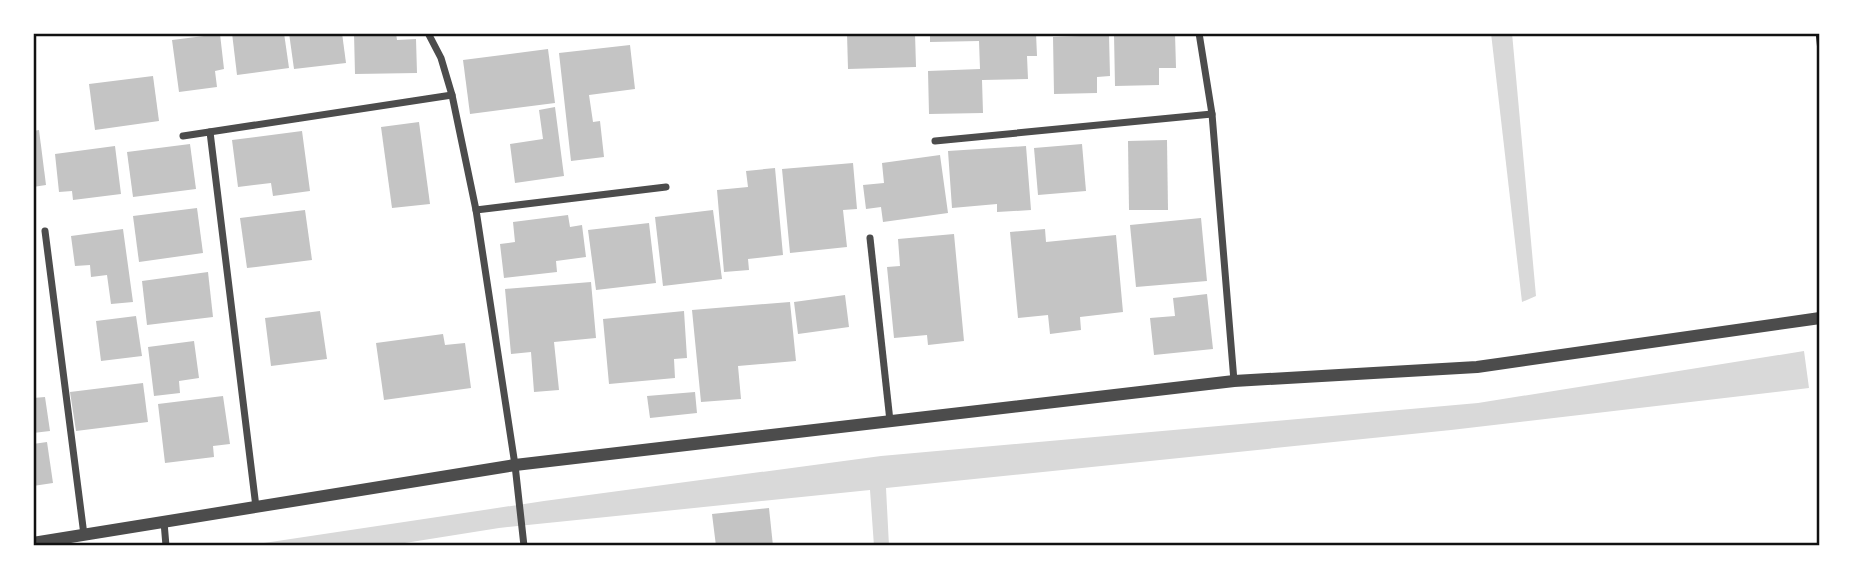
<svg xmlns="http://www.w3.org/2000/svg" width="1853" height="579" font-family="Barlow,sans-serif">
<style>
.water{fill:#d9d9d9}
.building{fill:#c4c4c4}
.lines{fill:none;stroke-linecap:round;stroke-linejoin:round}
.path{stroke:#111;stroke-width:4.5}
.minor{stroke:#4c4c4c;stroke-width:7}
.tertiary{stroke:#4c4c4c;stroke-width:12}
.neatline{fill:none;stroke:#111;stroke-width:2.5}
</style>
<rect width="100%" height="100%" fill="#fff"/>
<g class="water">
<path d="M1491,33H1512L1536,296L1522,302Z"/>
<path d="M1804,351L1809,388L1451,430L886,488L889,546H874L870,490L499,528L386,546H244L544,501L881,456L1478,403Z"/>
</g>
<g class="building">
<path d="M232,33H284L289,68L237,75Z"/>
<path d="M289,33H342L346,63L294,69Z"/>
<path d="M354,33H396L397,40L416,39L417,73L355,74Z"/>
<path d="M847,33H915L916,67L848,69Z"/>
<path d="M930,33H1036L1037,56H1027L1028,79L982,80L983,113L929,114L928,71L980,69L979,41L930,42Z"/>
<path d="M1150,33H1175L1176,68H1159V85L1115,86L1114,34Z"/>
<path d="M220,34L224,69L215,71L217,87L179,92L172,40Z"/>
<path d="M1109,35L1110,76L1097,77V93L1054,94L1053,37Z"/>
<path d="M630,45L635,89L589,95L593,122L600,121L604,157L571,161L559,53Z"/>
<path d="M548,49L555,103L470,114L463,60Z"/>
<path d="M153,76L159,121L95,130L89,84Z"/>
<path d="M555,107L564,176L515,183L510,144L543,139L539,110Z"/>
<path d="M419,122L430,204L392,208L381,127Z"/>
<path d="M39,130L46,185L33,187V131Z"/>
<path d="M302,131L310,191L273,196L271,183L238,187L232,140Z"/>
<path d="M1167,140L1168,210H1129L1128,141Z"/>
<path d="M190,144L196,189L133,197L127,152Z"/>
<path d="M1082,144L1086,191L1038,195L1034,148Z"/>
<path d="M115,146L121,194L73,200L72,191L59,192L55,154Z"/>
<path d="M1026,146L1031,210L997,212V204L952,208L948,151Z"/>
<path d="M940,155L948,213L883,222L881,207L866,209L863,185L884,183L882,163Z"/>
<path d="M853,163L857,209L843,210L847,247L790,253L782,169Z"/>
<path d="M775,168L783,255L748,259L749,270L724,272L717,190L748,187L746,171Z"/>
<path d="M197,208L203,253L139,262L133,216Z"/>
<path d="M305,210L312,260L247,268L240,218Z"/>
<path d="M713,210L722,279L663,286L655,217Z"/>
<path d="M568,215L570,227L582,225L586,257L556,261L557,272L504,278L500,244L515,242L513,222Z"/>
<path d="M1201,218L1207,281L1136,287L1130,225Z"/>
<path d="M649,223L656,283L596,290L588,230Z"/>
<path d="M123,229L133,302L111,304L107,275L91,277L90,265L75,266L71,236Z"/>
<path d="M1045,229L1046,242L1116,235L1123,312L1080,317L1081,330L1050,334L1048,315L1018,318L1010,232Z"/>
<path d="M954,234L964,341L928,345L927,335L894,338L887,267L900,266L898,239Z"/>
<path d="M208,272L213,317L147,325L142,281Z"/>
<path d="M591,282L596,338L554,342L559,390L534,392L531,352L511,354L505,289Z"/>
<path d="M1207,294L1213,349L1154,355L1150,318L1175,316L1173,298Z"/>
<path d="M845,295L849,327L798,334L794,302Z"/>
<path d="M790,302L796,361L738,366L741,399L701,402L692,310Z"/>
<path d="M320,311L327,359L271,366L265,318Z"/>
<path d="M684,311L687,358L674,359L675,378L609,384L603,319Z"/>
<path d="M136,316L142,356L101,361L96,321Z"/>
<path d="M443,334L445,345L465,343L471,388L384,400L376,343Z"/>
<path d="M194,341L199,378L179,381L180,393L154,396L148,347Z"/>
<path d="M143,383L148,422L76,431L70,392Z"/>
<path d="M695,392L697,413L650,418L647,396Z"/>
<path d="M223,396L230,444L213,446L214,457L165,463L158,404Z"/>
<path d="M45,397L50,431L33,433V398Z"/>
<path d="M47,442L53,483L33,486V444Z"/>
<path d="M769,508L773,546H716L712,514Z"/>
</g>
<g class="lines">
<path class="path" d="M1818,33L1820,54"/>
<g class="minor">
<path d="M428,33L441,58L452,95L476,210L515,465L524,546"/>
<path d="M1199,33L1212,114L1234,381"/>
<path d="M210,132L256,507"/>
<path d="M183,136L452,95"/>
<path d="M935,141L1212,114"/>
<path d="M476,210L666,187"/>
<path d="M45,231L84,535"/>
<path d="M870,238L890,421"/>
<path d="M164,522L166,546"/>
</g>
<path class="tertiary" d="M33,543L515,465L1234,381L1477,367L1820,318"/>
</g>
<rect width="1853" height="579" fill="none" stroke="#ffffff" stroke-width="70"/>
<rect x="35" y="35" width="1783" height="509" class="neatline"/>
</svg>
